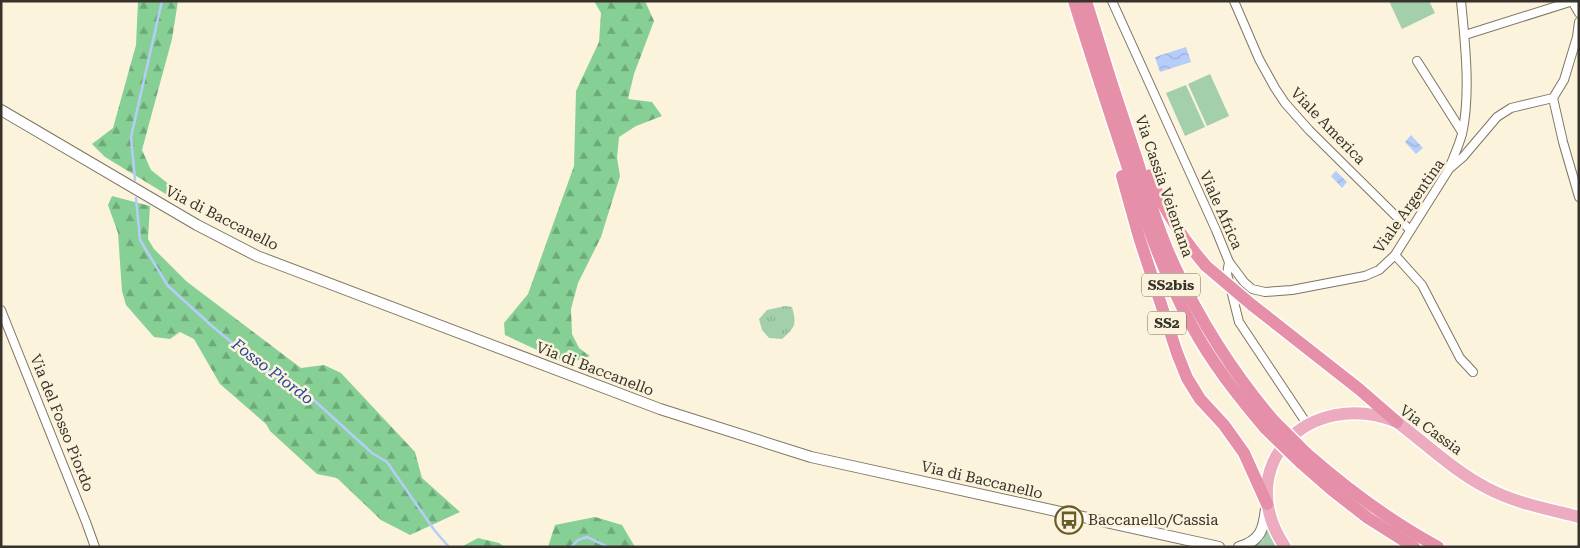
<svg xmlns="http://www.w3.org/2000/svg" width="1580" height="548" font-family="'Roboto Serif',serif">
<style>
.grass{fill:url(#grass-tufts)}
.forest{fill:url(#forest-firs)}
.pitch{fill:#a3cfaa}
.water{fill:url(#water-waves)}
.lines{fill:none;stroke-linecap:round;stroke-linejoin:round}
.stream{stroke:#b6cdf9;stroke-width:2.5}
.minor-casing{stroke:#7e7662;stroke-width:10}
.tertiary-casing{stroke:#7e7662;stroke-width:12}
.primary-casing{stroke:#fff;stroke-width:15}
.trunk-casing{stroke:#fff;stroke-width:15}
.minor{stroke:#fff;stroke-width:8}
.tertiary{stroke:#fff;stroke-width:10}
.primary{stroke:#ecabbe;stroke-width:12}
.trunk{stroke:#e68fa8;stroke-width:12}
.trunk-bridge-casing{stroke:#fff;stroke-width:15;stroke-linecap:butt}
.trunk-bridge{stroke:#e68fa8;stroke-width:12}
.labels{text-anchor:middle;stroke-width:5;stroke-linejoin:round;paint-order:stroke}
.shield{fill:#fcf3dd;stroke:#726d60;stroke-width:1}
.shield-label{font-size:14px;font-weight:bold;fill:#37332a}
.street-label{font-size:15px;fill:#37332a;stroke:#fcf3dd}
.poi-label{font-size:15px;fill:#37332a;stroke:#fcf3dd;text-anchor:start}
.water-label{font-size:16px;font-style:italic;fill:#25489b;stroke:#fcf3dd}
</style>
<defs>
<pattern id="grass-tufts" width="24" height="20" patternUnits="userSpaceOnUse" patternTransform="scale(1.25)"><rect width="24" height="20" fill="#a3cfaa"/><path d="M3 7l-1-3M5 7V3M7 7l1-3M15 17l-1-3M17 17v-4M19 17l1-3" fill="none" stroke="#8db292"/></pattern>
<pattern id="forest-firs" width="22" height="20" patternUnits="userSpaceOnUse" patternTransform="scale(1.25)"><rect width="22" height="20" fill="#86d095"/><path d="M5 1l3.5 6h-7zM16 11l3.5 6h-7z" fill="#6ea97a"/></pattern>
<pattern id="water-waves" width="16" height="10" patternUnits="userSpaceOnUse" patternTransform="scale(1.25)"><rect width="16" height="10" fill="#b6cdf9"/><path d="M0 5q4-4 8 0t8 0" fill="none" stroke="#9db0d6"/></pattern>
</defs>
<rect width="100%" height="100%" fill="#fcf3dd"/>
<g class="grass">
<path d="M785,306L792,307C797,325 795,327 782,339L769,338L762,330L759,319L767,310Z"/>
<path d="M1269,527L1277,547H1253L1263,540Z"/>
</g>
<g class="forest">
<path d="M138,1H178L172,39L142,150L151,170L190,201L169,196L105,157L92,144L113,128L136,45Z"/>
<path d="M594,1H645L654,21L634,74L628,99L652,102L662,116L636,126L619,137L617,158L620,176L601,237L578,283L571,309L572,334L579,348L590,356L567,364L505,335L504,323L528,294L574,166L576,91L599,42L601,13Z"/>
<path d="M112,196L150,206L148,239L154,249L186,281L301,368L324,365L341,373L415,452L422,478L460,512L410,535L381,520L337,478L317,474L270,431L266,424L220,384L194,339L180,332L170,339L154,337L126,305L122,291L118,233L108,205Z"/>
<path d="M595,517L622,525L635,547H548L555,525Z"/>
<path d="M478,538L499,543L505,547H461Z"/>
</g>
<g class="pitch">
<path d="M1389,1H1429L1435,13L1402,29Z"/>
<path d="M1210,74L1229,116L1207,126L1188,84Z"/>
<path d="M1186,85L1205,127L1185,136L1166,93Z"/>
</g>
<g class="water">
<path d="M1186,47L1191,62L1160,72L1155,57Z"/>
<path d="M1411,135L1423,148L1416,154L1405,142Z"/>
<path d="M1336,171L1347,182L1342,188L1331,176Z"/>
</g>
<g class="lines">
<g class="stream">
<path d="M135,180L131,137L162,1"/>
<path d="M136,198L140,240L168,286L212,326L264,369L289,380L305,392L372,453L387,462L435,531L449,547"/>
<path d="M571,547L578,540L587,537L608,547"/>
</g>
<g class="minor-casing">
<g id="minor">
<path d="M1112,1L1216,230L1229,262L1227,274L1239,322L1307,424"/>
<path d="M1234,1L1259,59L1275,88L1285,103L1309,130L1410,230"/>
<path d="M1572,1L1579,13"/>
<path d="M1465,35L1573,1"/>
<path d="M1417,61L1462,132"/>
<path d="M1553,98L1563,142L1579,197"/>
<path d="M1450,166C1454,156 1459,145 1462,134C1471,94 1465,42 1461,1"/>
<path d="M1395,255L1422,285L1460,358L1473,372"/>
<path d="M1229,262L1244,282L1252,289L1265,292L1292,290L1365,276L1379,270L1395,255L1449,169L1463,157L1497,117L1511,108L1553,98L1564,80L1577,37L1579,22"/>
<path d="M1,310L86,522L95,547"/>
</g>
</g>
<g class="tertiary-casing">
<g id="tertiary">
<path d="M1,110L197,225L257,256L660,409L811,457L1219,547"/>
<path d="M1239,547C1261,541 1264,528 1266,508"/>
</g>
</g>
<g class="primary-casing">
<path id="primary" d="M1285,547C1230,465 1310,387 1397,422C1426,444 1454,471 1487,488C1515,503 1548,509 1579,517"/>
</g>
<g class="trunk-casing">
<g id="trunk">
<path d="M1074,1C1092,59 1111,117 1130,174C1147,225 1165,277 1191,324C1211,362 1238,396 1266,429"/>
<path d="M1086,1C1102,54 1119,107 1137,160C1148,196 1159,233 1175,267C1201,322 1234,374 1273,420"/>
<path d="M1150,175C1163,210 1182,238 1206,266"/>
<path d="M1122,176L1139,237L1177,353L1187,378L1200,399L1224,425L1244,453L1267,504"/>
<path d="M1252,305L1359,389L1397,422"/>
<path d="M1306,453C1347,489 1390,521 1438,547"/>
<path d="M1300,462L1332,490L1368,518L1414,547"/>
</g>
</g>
<use href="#minor" class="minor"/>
<use href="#tertiary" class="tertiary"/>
<use href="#primary" class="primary"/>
<use href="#trunk" class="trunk"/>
<g class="trunk-bridge-casing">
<g id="trunk-bridge">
<path d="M1206,266L1252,305"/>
<path d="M1273,420L1306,453"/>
<path d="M1266,429L1300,462"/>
</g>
</g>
<use href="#trunk-bridge" class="trunk-bridge"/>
</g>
<defs>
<g id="bus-ring" transform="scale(1.4375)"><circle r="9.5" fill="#fcf3dd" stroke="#695a27" stroke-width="1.5"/><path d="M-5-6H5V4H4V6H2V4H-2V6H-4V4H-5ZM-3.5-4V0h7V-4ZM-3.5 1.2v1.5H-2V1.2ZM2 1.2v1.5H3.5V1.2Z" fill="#695a27"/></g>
</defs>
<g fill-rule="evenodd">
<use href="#bus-ring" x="1069" y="520"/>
</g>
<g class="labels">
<g class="shield">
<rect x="1142" y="273.5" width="58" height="23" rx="4"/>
<rect x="1148" y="311.5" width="38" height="23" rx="4"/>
</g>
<g class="shield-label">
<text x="1171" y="290">SS2bis</text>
<text x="1167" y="328">SS2</text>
</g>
<g class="street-label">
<text transform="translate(1328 126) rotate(46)" y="5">Viale America</text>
<text transform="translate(1164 186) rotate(71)" y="5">Via Cassia Veientana</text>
<text transform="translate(1409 206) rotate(-55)" y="5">Viale Argentina</text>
<text transform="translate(1221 210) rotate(66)" y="5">Viale Africa</text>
<text transform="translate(222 218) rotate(27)" y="5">Via di Baccanello</text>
<text transform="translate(595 369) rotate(21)" y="5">Via di Baccanello</text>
<text transform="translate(62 423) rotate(68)" y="5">Via del Fosso Piordo</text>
<text transform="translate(1431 430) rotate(36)" y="5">Via Cassia</text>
<text transform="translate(982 480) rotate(13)" y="5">Via di Baccanello</text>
</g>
<g class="poi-label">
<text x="1088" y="525">Baccanello/Cassia</text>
</g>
<g class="water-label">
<text transform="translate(273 371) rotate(37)" y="6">Fosso Piordo</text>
</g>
</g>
<rect width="1580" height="548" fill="none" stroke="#37332a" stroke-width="5"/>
</svg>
